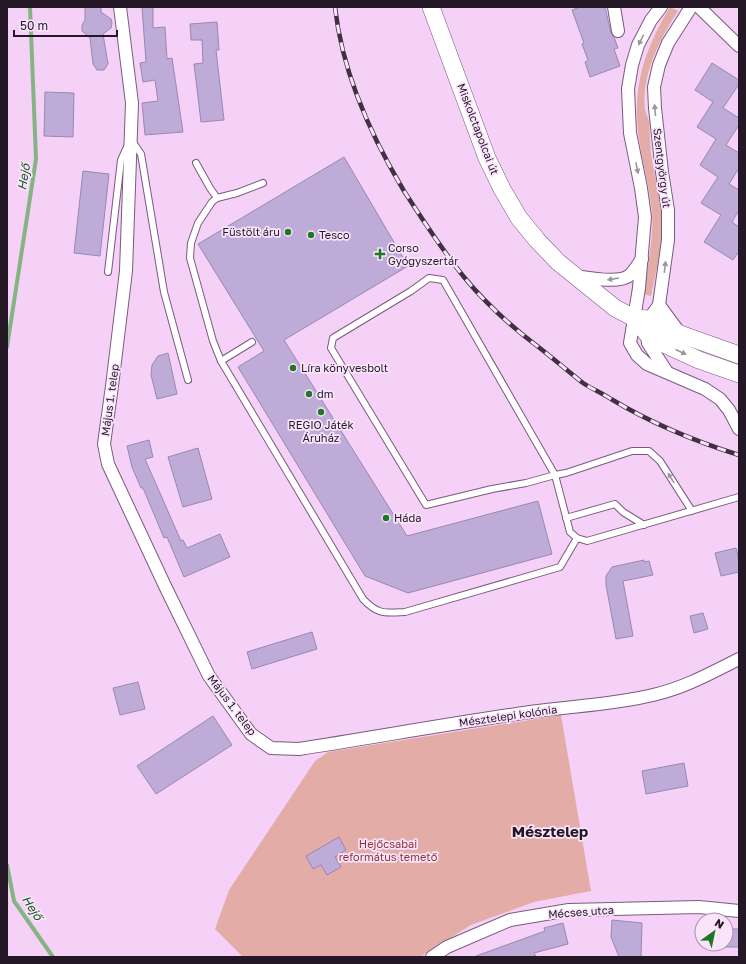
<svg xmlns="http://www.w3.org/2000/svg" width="746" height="964" font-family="'Golos Text',sans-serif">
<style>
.green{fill:#e3aca7}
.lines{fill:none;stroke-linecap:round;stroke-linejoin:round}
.stream{stroke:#85b483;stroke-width:4}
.building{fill:#beabd8;stroke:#9987b3}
.lane-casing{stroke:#7a5a7d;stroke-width:8}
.street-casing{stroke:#7a5a7d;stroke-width:14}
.secondary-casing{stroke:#7a5a7d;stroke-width:18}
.lane{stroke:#fff;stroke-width:6}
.street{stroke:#fff;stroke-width:12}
.secondary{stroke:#fff;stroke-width:17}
.rail-casing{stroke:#403041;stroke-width:4.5}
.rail{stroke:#fae4fc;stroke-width:3;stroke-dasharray:9;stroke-linecap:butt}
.oneway{fill:#9d979d}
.poi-dot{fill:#1f7724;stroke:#fae4fc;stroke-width:1.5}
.labels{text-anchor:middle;stroke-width:3.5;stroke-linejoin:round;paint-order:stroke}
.street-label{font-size:11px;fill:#251826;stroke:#fae4fc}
.poi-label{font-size:11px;fill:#251826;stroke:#fae4fc;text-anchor:start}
.park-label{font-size:11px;fill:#8a3534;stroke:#fae4fc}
.water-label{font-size:12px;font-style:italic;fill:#135716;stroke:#fae4fc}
.district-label{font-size:15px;font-weight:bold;fill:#251826;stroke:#fae4fc}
</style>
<rect width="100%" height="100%" fill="#f5d1f8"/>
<g class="green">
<path d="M670,7L678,11C660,39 641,75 645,110C646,114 648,117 649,121C650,135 650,148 652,161C656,181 661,203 662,224C662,248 656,272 651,296L643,294C647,267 654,240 652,212C650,190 644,168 640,146C631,91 642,54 670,7Z"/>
<path d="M561,715L591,891L534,902L471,925L420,957H243L215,929L229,890L315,761L328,752Z"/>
</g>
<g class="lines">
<g class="stream">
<path d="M7,347L36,159L30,7"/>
<path d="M7,865L14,901L53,957"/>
</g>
</g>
<g class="building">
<path d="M85,7H101V12L111,19L112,23L111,28L103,34L108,64L104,70H97L93,64L90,38L82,31V25L85,20Z"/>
<path d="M142,7H153V28L165,27L167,59L172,58L183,132L145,135L142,103L158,101L155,80L143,82L140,63L146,62Z"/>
<path d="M580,7H605L611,33L614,37L618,48L614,49L620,66L590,77L585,62L588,60L582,44L584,43L572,10Z"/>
<path d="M217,22L219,50H216L224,120L201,122L194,64L203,63L202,40H191L190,24Z"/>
<path d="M712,63L739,80V84L723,108L739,118V125L726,145L739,153V168L729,184L739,190V210L732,222L739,227V251L733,260L704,242L721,215L701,203L718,177L700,165L716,139L697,127L713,102L695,90Z"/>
<path d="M45,92L74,93L73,137L44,136Z"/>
<path d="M344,157L408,266L284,340L407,536L538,501L552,554L408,593L365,576L238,367L264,351L198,244Z"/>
<path d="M83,171L109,174L100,256L74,253Z"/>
<path d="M168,353L177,394L157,399L151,375L152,365L158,356Z"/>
<path d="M149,440L153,457L145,459L181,541L183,540L187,548L220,534L230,557L184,577L167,537L164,538L143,488H141L132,467L127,446Z"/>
<path d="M198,448L212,499L183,507L168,457Z"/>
<path d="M736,548L739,560V572L721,576L715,553Z"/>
<path d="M644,560V562L649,561L653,575L623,581L633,636L616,639L606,585V576L612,567Z"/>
<path d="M703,613L708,629L694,633L690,616Z"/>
<path d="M312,632L317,649L252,669L247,652Z"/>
<path d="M138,682L145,709L120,715L113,688Z"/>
<path d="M213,716L232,745L156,794L137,766Z"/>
<path d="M684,763L688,786L646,794L642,771Z"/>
<path d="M339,837L346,850L335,857L341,867L327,875L321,865L313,869L306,856Z"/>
<path d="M612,920L642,923L641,957H619L611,937Z"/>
<path d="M563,923L568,944L534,953L536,957H476V956L545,931L544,928Z"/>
<rect x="726" y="929" width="13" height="18"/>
</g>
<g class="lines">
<g class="lane-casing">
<g id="lane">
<path d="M132,141L141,154L164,292L188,380"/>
<path d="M196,163L210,188L217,198"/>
<path d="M263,183L237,193L217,198L212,202L198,223L191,243L190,258L213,341L221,361L363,599C378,615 385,613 405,612L560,567L577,538"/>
<path d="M108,272L121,160L127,147"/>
<path d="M221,361L252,342"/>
<path d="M692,511L660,461L649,451H632L566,473L555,475L526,483L492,489L426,505L331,348L333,338L411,291L429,278L443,280L555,475L570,532L577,538L587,541L739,497"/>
<path d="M566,518L615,504L623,512L644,525"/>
</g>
</g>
<g class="street-casing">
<g id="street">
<path d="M120,7L132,103L126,271L112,386L104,444L108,464L165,586L209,676L251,734L271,748L299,749C376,737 453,723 530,712C571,706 612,705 653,695C684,688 711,673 739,659"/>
<path d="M614,7L618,31"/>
<path d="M661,7L651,20L638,45L632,65L628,89L630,133L641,188L645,217L639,288L630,343L637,355L647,364L705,389L720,399L729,410L739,429"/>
<path d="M699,7L739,46"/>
<path d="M576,276C589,278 620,284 630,275C635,270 638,264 642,259"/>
<path d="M659,305L679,332"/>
<path d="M667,372L648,343L647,334L649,319L659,305L668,240V210L662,172L655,108L654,87L659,65L668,43L691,7"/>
<path d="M432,957L447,947L510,920L569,910L699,907L739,911"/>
</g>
</g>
<g class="secondary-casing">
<g id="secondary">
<path d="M431,7L487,158L502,189L519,218L537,240L558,262L615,308L634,318L649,319L680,334L739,355"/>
<path d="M634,318L647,334L664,344L699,360L739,374"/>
</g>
</g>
<use href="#lane" class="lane"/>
<use href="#street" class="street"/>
<use href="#secondary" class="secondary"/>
<g class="rail-casing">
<path id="rail" d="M335,7C342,71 371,136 404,191C423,220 442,250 464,277C486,304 513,328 541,349C555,360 569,372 583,383C592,389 602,393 611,399C651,423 694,441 739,455"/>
</g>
<use href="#rail" class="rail"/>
</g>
<defs><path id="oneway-solid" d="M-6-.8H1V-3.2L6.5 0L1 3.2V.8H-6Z"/></defs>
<g class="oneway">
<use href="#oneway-solid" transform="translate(641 40) rotate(116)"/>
<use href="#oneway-solid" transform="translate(655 110) rotate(-95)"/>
<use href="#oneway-solid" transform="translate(637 168) rotate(79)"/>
<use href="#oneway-solid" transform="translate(665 267) rotate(-83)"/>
<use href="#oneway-solid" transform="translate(613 279) rotate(171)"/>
<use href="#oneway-solid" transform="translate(681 352) rotate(25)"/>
<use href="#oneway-solid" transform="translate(671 478) rotate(-122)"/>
</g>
<g class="poi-dot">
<circle cx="288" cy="232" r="4"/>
<circle cx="311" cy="235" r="4"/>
<path d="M378 248h4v4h4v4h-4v4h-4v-4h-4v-4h4z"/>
<circle cx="293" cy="368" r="4"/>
<circle cx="309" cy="394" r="4"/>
<circle cx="321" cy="412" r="4"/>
<circle cx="386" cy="518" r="4"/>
</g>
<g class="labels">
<g class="street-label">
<text transform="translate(478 129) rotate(69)" y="4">Miskolctapolcai út</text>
<text transform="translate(662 168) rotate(83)" y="4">Szentgyörgy út</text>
<text transform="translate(110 400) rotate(-82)" y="4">Május 1. telep</text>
<text transform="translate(232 705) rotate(53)" y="4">Május 1. telep</text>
<text transform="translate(508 716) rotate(-8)" y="4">Mésztelepi kolónia</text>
<text transform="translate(581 912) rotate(-4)" y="4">Mécses utca</text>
</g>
<g class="poi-label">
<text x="280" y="236" text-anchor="end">Füstölt áru</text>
<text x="319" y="239">Tesco</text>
<text x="388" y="252">Corso<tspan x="388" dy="13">Gyógyszertár</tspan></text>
<text x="301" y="372">Líra könyvesbolt</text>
<text x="317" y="398">dm</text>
<text x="321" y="429" text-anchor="middle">REGIO Játék<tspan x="321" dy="13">Áruház</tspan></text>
<text x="394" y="522">Háda</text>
</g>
<g class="park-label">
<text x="388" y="848">Hejőcsabai<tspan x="388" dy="13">református temető</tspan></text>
</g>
<g class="water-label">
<text transform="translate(24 177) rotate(-81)" y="4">Hejő</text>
<text transform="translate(32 908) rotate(57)" y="4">Hejő</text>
</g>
<g class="district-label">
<text x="550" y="837">Mésztelep</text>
</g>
</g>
<rect width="746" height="964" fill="none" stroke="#251826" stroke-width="16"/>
<g transform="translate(714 932) rotate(33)"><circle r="19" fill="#fae4fc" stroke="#a592a6"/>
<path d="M0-3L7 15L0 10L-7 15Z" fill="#1f7724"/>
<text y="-6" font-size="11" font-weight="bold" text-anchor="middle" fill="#251826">N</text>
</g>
<path d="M14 30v6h103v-6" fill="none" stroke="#251826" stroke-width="2"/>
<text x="20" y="30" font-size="12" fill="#251826" stroke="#fae4fc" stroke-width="3" paint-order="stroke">50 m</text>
</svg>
